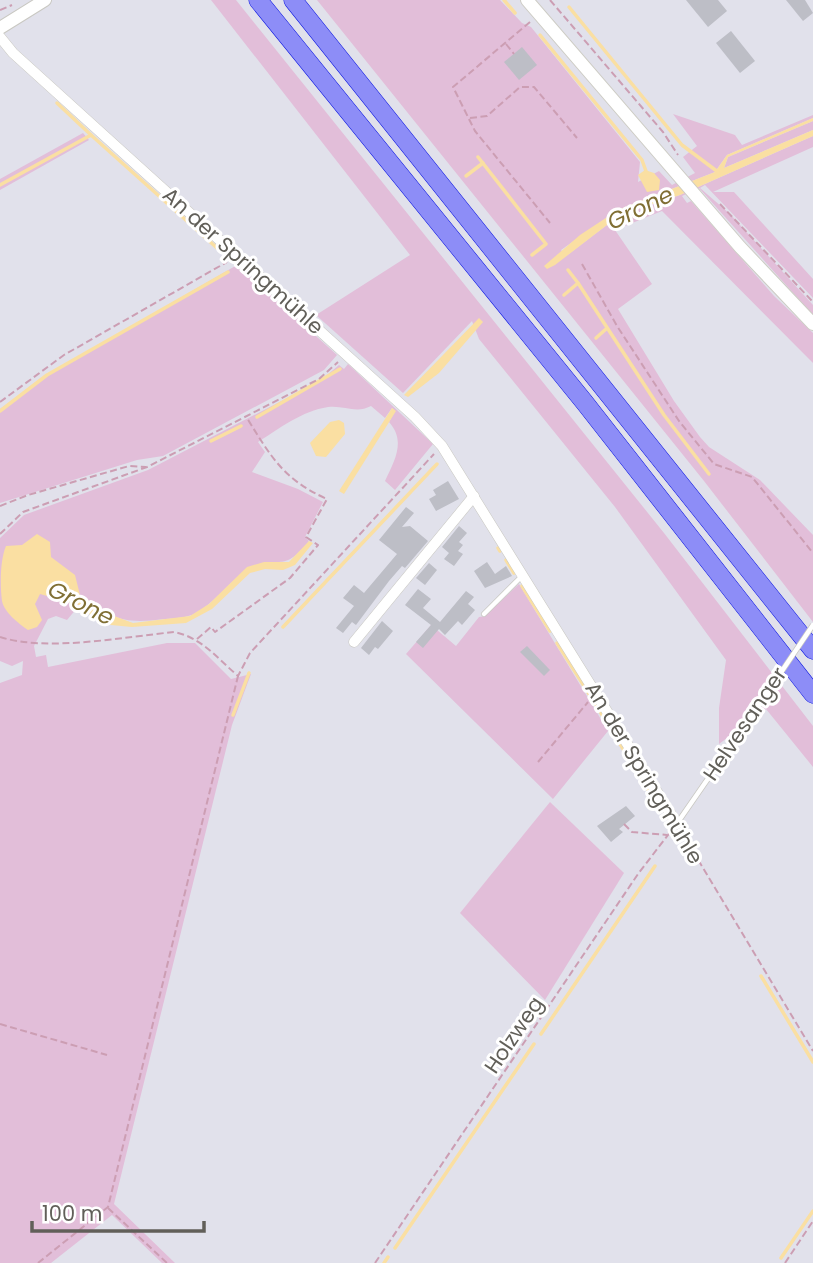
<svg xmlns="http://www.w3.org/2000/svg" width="813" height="1263" font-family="Poppins,sans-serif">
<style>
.green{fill:#e2bed9}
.water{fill:#fadfa2}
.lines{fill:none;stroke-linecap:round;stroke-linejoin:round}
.stream{stroke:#fadfa2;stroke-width:3.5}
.building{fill:#bdbec6}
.service-casing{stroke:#c9c8c2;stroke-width:6}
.minor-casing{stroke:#c9c8c2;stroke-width:11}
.tertiary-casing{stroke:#c9c8c2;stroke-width:14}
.secondary-casing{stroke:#cdccc4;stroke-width:14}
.motorway-casing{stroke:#0c17e0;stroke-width:19}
.path{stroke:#cc9eb3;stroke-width:2;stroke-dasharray:7 3.5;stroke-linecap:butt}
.service{stroke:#fff;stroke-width:4.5}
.minor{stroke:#fff;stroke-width:10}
.tertiary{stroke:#fff;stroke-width:12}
.secondary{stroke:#fff;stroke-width:12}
.motorway{stroke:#8d8df7;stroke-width:18}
.service-bridge-casing{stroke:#c9c8c2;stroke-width:6;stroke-linecap:butt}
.service-bridge{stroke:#fff;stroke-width:4.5}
.labels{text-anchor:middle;stroke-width:6;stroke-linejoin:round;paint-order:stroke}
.street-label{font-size:21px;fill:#615f59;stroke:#fff}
.water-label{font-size:23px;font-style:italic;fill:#806f34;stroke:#fff}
</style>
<rect width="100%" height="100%" fill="#e1e1eb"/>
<g class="green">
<path d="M211,0H236L664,533L813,726V767L766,709L719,744V708L726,660L615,507L479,339L472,321L403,393L316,315L410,255Z"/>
<path d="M317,0H500L522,23L531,27L640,162L638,182L659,171L672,185L695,173L683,157L697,146L673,114L735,135L742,145L813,115V118L727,155L715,172L618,210L561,250L566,256L620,215L680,195L813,136V147L713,192H734L813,279V298L705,185L700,188L730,214L813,305V315L699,188L682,196L687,203L691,201L774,296L813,333V363L662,211L615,230L652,284L618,309L674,401L700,437L709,447L760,480L813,535V622L704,481Z"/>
<path d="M813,121V130L724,168L728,157Z"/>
<path d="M83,133L89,140L0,190V179Z"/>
<path d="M237,265L337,355L324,370L163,456L137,460L0,503V409L47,375Z"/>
<path d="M348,364L433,444L395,490L385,481C395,460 406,441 389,422L395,411L392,408L385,418L371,406C356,414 344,405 328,407C302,411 280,428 258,442L265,452L252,472L298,489L323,502L305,537L309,541C282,575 281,553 250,569C229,581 220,597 201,610C190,618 178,618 165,619C124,624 114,620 81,596L82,602L67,620L56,616L48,619L34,646L36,657L46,655L48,667L167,643H195L231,679L251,674L232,725L114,1204L175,1263H162L112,1215L51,1263H0V683L22,675L23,661L12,666L0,661V538L24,515L148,470L320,381L339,365L344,369Z"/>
<path d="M519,584L608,731L553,799L406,654L431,625L456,646L479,617L485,616Z"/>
<path d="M550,802L624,873L545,1000L460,913Z"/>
</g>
<g class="water">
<path d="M813,118V121L728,157L724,168L813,130V136L680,195L620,215L555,265L547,269L544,266L580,235L618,210L715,172L727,155Z"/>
<path d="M645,170L654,173L660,180L659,190L647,192L638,175Z"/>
<path d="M479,318L483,322L439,373L408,397L404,395Z"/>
<path d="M392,408L396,411L344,494L339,491Z"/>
<path d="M339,420L344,423L345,434L326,457L316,456L310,443L330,422Z"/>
<path d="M37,534L50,542L51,557L75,575L80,595L106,613L133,623L190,616L209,604L247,567L264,562H289L309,541L313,543L295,565L283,570L265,569L250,573L212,609L186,623L132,627L111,625L87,613L79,605L40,594L35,604L42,620L37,627L28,630C19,624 4,612 2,601C0,586 0,560 6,546L22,545Z"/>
</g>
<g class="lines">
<g class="stream">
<path d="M504,0L515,13"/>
<path d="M569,7L682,145L718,172"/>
<path d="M540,35L642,160L647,174"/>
<path d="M57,103L91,135"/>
<path d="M478,157L546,244L532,255"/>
<path d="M466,176L483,163"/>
<path d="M0,185L91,135L217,248"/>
<path d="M578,283L664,415L709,474"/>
<path d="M564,295L578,283L568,270"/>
<path d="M596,338L606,329"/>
<path d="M0,411L47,375L228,272"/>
<path d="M257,417L340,369"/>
<path d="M211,441L241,426"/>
<path d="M498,548L500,551"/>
<path d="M506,560L514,573"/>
<path d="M522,586L550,631"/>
<path d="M283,627L437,464"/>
<path d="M557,643L591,697"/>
<path d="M593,700L660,809"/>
<path d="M233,715L249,673"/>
<path d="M761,976L813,1062"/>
<path d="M541,1034L655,866"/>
<path d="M395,1248L534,1044"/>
<path d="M781,1258L813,1211"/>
<path d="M384,1263L388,1257"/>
</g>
</g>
<g class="building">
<path d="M686,0H718L727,11L708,27Z"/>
<path d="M786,0H805L813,13L803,21Z"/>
<path d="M731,31L755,61L740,73L716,43Z"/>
<path d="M522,47L537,65L519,80L504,62Z"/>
<path d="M448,481L459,499L436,511L429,499L436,495L433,490Z"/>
<path d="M406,507L414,513L402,527L410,526L428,541L405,568L402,566L389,581L356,625L352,622L343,633L336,628L354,606L343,598L354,585L364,593L397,554L379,540Z"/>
<path d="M459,526L467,533L459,542L463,545L458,551L463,554L454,566L444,559L449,553L442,547Z"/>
<path d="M487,562L495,574L506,566L512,576L485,588L474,571Z"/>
<path d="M429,563L437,570L425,585L416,578Z"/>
<path d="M418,589L431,599L423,608L440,622L466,591L474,597L468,604L475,610L462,625L458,621L445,635L439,629L423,648L416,642L431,625L405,605Z"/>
<path d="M382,621L393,631L378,649L375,647L369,655L361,648Z"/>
<path d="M527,646L550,670L544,676L520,652Z"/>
<path d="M626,806L635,816L619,829L623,832L611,842L597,826Z"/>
</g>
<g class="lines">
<g class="service-casing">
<g id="service">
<path d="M484,614L522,576"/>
<path d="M678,822L759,705"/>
</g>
</g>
<g class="minor-casing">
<g id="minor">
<path d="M0,37L13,53L415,417L442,446L677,824"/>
<path d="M354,642L474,496"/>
</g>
</g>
<g class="tertiary-casing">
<path id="tertiary" d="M0,28L45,0"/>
</g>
<g class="secondary-casing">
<path id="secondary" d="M527,0L740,247L813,324"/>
</g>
<g class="motorway-casing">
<g id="motorway">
<path d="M258,0L585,403L813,694"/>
<path d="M293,0L813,650"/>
</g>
</g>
<g class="path">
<path d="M550,0L663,132L678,155"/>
<path d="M0,10L12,5"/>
<path d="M530,22L453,87L475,131L550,223"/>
<path d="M506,44L514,54"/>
<path d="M470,118L487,116L520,87H534L577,138"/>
<path d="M720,204L813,302"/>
<path d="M582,264L617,326L679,421L714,464L752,477L813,553"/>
<path d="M0,402L64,355L227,262"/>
<path d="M0,506L28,495L129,466L146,467"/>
<path d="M0,534L23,512L147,467L319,379L338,362"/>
<path d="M0,637C47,652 124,637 174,632C201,637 217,658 238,676L250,653L434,454"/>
<path d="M197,639L211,627L215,632L290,578L318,545L306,537L327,499C284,480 271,457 247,418"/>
<path d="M538,762L588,702"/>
<path d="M624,824L632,832L667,835"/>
<path d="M682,833L813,1051"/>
<path d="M0,1024L107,1055"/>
<path d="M108,1208L167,1263"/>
<path d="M38,1263L108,1207L238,676"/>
<path d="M375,1263L638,874L671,831"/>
<path d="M785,1263L813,1221"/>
</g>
<use href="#service" class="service"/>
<use href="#minor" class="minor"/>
<use href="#tertiary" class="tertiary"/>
<use href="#secondary" class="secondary"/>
<use href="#motorway" class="motorway"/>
<g class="service-bridge-casing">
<path id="service-bridge" d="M759,705L813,625"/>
</g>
<use href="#service-bridge" class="service-bridge"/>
</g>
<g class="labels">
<g class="street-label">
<text transform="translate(243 261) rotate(42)" y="7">An der Springmühle</text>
<text transform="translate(745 724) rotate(-56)" y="7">Helvesanger</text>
<text transform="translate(644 773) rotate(59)" y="7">An der Springmühle</text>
<text transform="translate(514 1035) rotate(-56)" y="7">Holzweg</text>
</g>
<g class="water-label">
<text transform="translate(640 208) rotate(-26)" y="8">Grone</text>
<text transform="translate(81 603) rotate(27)" y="8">Grone</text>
</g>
</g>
<path d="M32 1221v10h172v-10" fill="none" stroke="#615f59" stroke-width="3.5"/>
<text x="42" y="1221" font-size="21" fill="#615f59" stroke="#ffffff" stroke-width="5" paint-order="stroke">100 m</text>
</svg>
